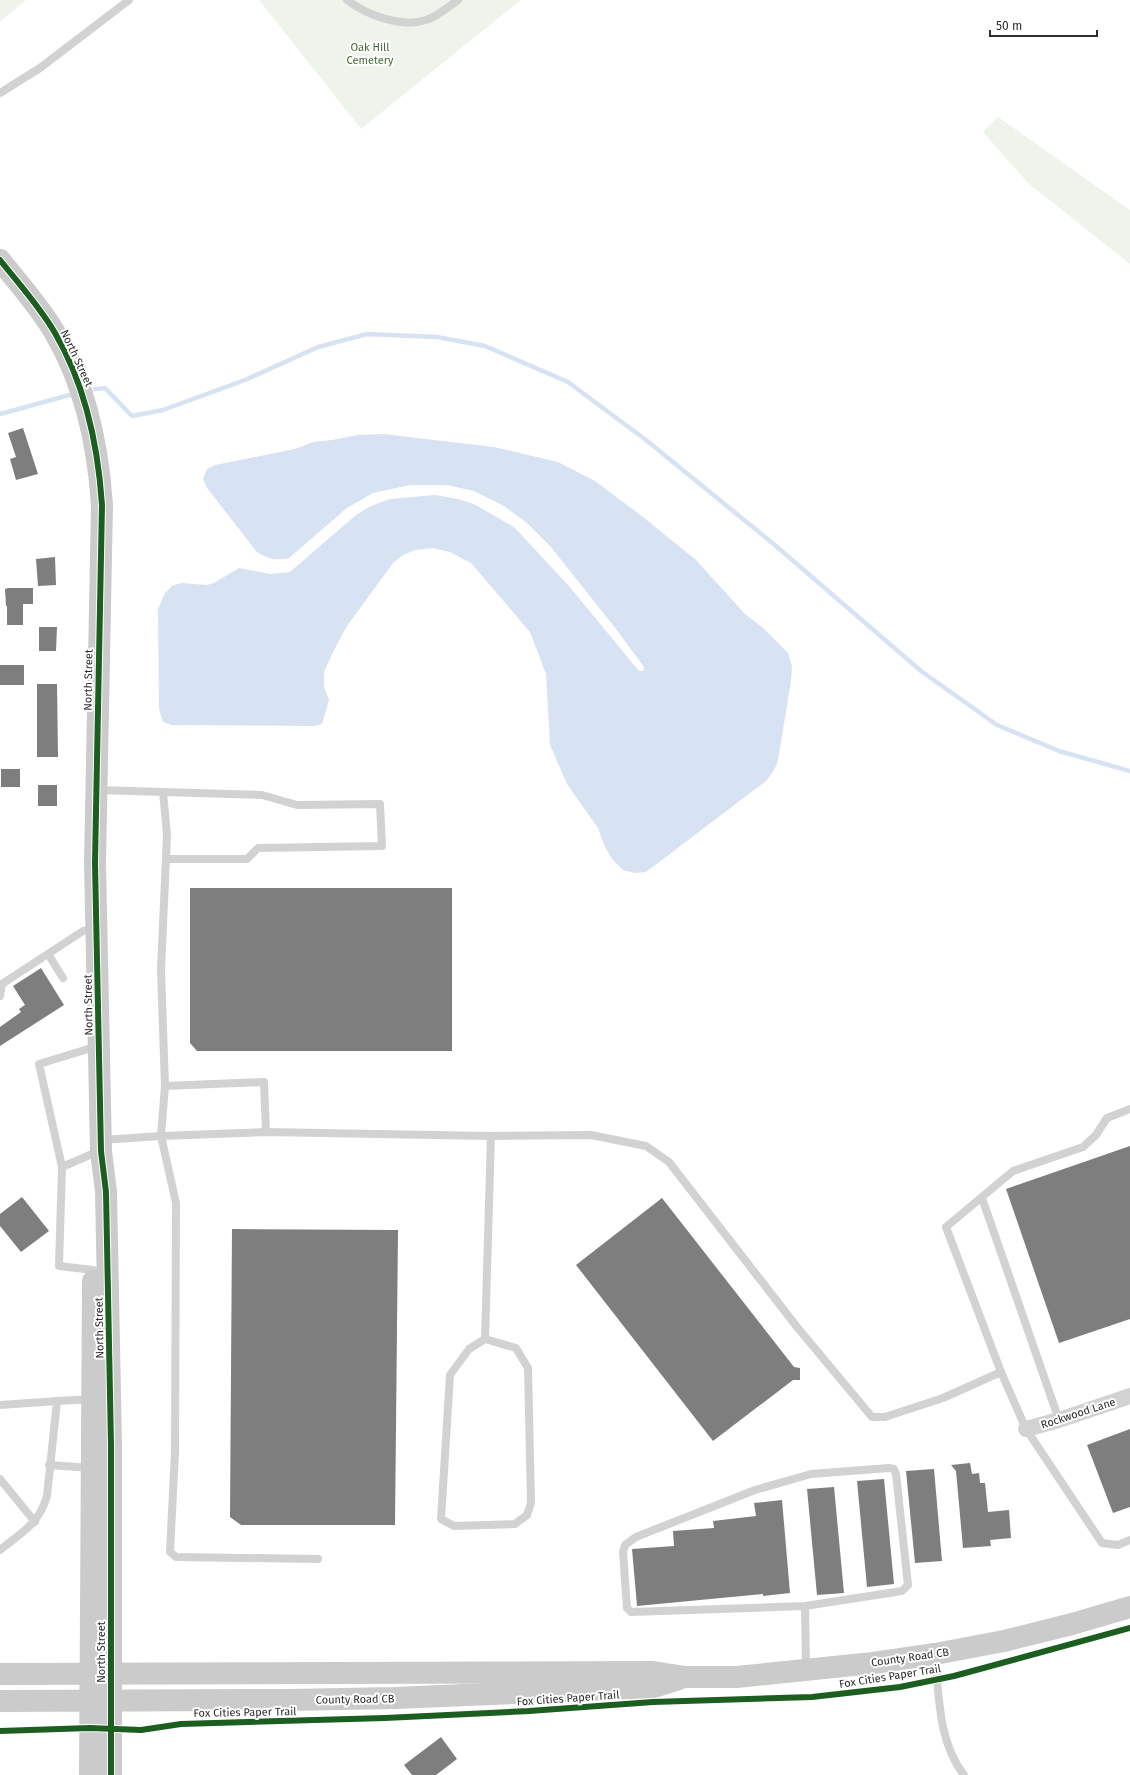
<svg xmlns="http://www.w3.org/2000/svg" width="1130" height="1775" font-family="'Fira Sans',sans-serif">
<style>
.green{fill:#eef4eb}
.water{fill:#d7e2f2}
.lines{fill:none;stroke-linecap:round;stroke-linejoin:round}
.stream{stroke:#d7e2f2;stroke-width:4.5}
.building{fill:#7e7e7e}
.lane{stroke:#d2d2d2;stroke-width:8}
.street{stroke:#d2d2d2;stroke-width:16}
.secondary{stroke:#cbcbcb;stroke-width:22}
.cycleway-casing{stroke:#fff;stroke-width:8}
.cycleway{stroke:#1b5e20;stroke-width:6}
.labels{text-anchor:middle;stroke-width:4;stroke-linejoin:round;paint-order:stroke}
.park-label{font-size:11px;fill:#47693a;stroke:#fff}
.street-label{font-size:11px;fill:#2d2d2d;stroke:#fff}
</style>
<rect width="100%" height="100%" fill="#fff"/>
<g class="green">
<path d="M0,0H26L0,22Z"/>
<path d="M259,0H521L361,129Z"/>
<path d="M998,117L1130,210V264L1028,183L983,132Z"/>
</g>
<path class="water" d="M383,434L494,447L558,462L595,481L643,517L696,560L745,614L763,628L788,653L792,666L791,681L780,748L777,764L773,772L766,781L646,872L635,873L623,870L612,859L604,845L598,828L567,784L550,745L546,674L530,632L471,563L450,552L433,548L415,550L403,555L393,563L347,626L333,652L324,672V687L329,700L322,724L314,726L172,725L163,722L159,709L158,609L165,593L172,586L181,583L207,585L214,583L239,568L270,574L290,572L356,515L371,506L390,499L435,495L458,499L474,504L514,527L568,585L639,671H643L644,667L616,629L551,547L527,523L504,506L474,491L447,485H410L373,493L347,508L289,558C275,561 269,559 257,552L207,488L203,479L207,469L215,465L295,449L313,442L332,440L358,435Z"/>
<g class="lines">
<g class="stream">
<path d="M95,389L105,388L132,416L163,410L245,380L318,347L367,334L437,337L485,346L568,382L646,440L776,546L921,671L997,725L1059,751L1130,771"/>
<path d="M0,414L73,394"/>
</g>
</g>
<g class="building">
<path d="M23,428L38,474L16,480L10,459L16,457L8,433Z"/>
<path d="M55,557L56,585L38,586L36,559Z"/>
<path d="M8,588H33V604H23V625H7V606H6L5,589Z"/>
<path d="M39,627H57L56,651H39Z"/>
<rect x="0" y="665" width="24" height="20"/>
<path d="M37,684H57L58,757H37Z"/>
<rect x="1" y="769" width="19" height="18"/>
<rect x="38" y="785" width="19" height="21"/>
<path d="M190,888H452V1051H197L190,1043Z"/>
<path d="M41,968L64,1005L0,1046V1027L21,1012L19,1009L25,1005L13,986Z"/>
<path d="M1130,1146V1319L1059,1343L1006,1189Z"/>
<path d="M22,1197L49,1231L21,1252L0,1226V1214Z"/>
<path d="M662,1198L794,1367L800,1368V1380H793L713,1441L576,1265Z"/>
<path d="M232,1229L398,1230L395,1525H241L230,1517Z"/>
<path d="M1130,1429V1507L1113,1513L1087,1445Z"/>
<path d="M970,1463L972,1474L979,1473L980,1483H985L988,1512L1009,1510L1011,1538L990,1540L991,1546L963,1548L956,1471L951,1465Z"/>
<path d="M934,1469L942,1561L915,1563L906,1471Z"/>
<path d="M884,1479L894,1584L867,1587L857,1481Z"/>
<path d="M834,1487L844,1593L817,1595L807,1489Z"/>
<path d="M782,1500L790,1593L763,1596V1594L637,1606L632,1549L674,1546L673,1531L714,1528L713,1521L756,1516L754,1503Z"/>
<path d="M441,1737L457,1759L436,1775H412L404,1765Z"/>
</g>
<g class="lines">
<g class="lane">
<path d="M347,0C367,15 401,28 426,20C438,16 448,7 458,0"/>
<path d="M0,93L40,68L129,0"/>
<path d="M97,790L163,792L167,835L161,970L165,1086L161,1136L176,1203L175,1452L170,1552L176,1557L318,1559"/>
<path d="M163,792L262,795L297,805L380,804L382,846L258,848L247,859H166"/>
<path d="M48,954L63,978"/>
<path d="M0,996L2,984L83,931L96,929"/>
<path d="M98,1046L39,1064L62,1167L99,1151"/>
<path d="M165,1086L264,1082L266,1132"/>
<path d="M1130,1109L1107,1118L1096,1135L1083,1147L1013,1171L946,1227L1001,1372L1026,1429L1102,1543L1118,1545L1130,1540"/>
<path d="M101,1140L161,1136L266,1132L491,1136L591,1135L646,1146L669,1162L797,1327L872,1417H885L943,1398L1001,1372"/>
<path d="M62,1167L59,1266L93,1270"/>
<path d="M982,1198L1059,1420"/>
<path d="M485,1339L516,1348L528,1368L531,1503L527,1515L515,1524L454,1526L441,1519L450,1375L469,1349L485,1339L491,1136"/>
<path d="M0,1405L57,1401"/>
<path d="M49,1465L91,1468"/>
<path d="M0,1479L35,1522"/>
<path d="M0,1550C22,1532 39,1524 47,1496L57,1401L92,1399"/>
<path d="M805,1606L631,1612L627,1608L623,1552L625,1545L636,1537L755,1490L811,1474L889,1468L894,1469L896,1474L908,1585L902,1591L805,1606L806,1668"/>
<path d="M935,1655C939,1695 938,1742 964,1775"/>
</g>
<path class="street" d="M1026,1429L1059,1420L1130,1396"/>
<g class="secondary">
<path d="M0,260C19,284 40,307 55,333C86,386 98,445 102,505L95,863L101,1151L106,1192L111,1445V1775"/>
<path d="M0,1674L651,1672L684,1677H737L873,1663L935,1654L1004,1641L1072,1624L1130,1607"/>
<path d="M0,1701L288,1700L395,1698L654,1687L679,1679"/>
<path d="M90,1775L93,1281"/>
</g>
<g class="cycleway-casing">
<g id="cycleway">
<path d="M0,260C19,284 40,307 55,333C86,386 98,445 102,505L95,863L101,1151L106,1192L111,1445V1775"/>
<path d="M0,1731L90,1728L141,1730L181,1724L385,1718L529,1711L653,1702L812,1697L900,1687L954,1676L1130,1628"/>
</g>
</g>
<use href="#cycleway" class="cycleway"/>
</g>
<g class="labels">
<g class="park-label">
<text x="370" y="51">Oak Hill<tspan x="370" dy="13">Cemetery</tspan></text>
</g>
<g class="street-label">
<text transform="translate(77 358) rotate(65)" y="4">North Street</text>
<text transform="translate(88 680) rotate(-89)" y="4">North Street</text>
<text transform="translate(88 1005) rotate(-91)" y="4">North Street</text>
<text transform="translate(99 1328) rotate(-91)" y="4">North Street</text>
<text transform="translate(1078 1413) rotate(-18)" y="4">Rockwood Lane</text>
<text transform="translate(101 1652) rotate(-90)" y="4">North Street</text>
<text transform="translate(910 1657) rotate(-8)" y="4">County Road CB</text>
<text transform="translate(890 1676) rotate(-9)" y="4">Fox Cities Paper Trail</text>
<text transform="translate(568 1698) rotate(-4)" y="4">Fox Cities Paper Trail</text>
<text transform="translate(355 1699) rotate(-1)" y="4">County Road CB</text>
<text transform="translate(245 1712) rotate(-1)" y="4">Fox Cities Paper Trail</text>
</g>
</g>
<path d="M990 30v6h107v-6" fill="none" stroke="#2d2d2d" stroke-width="2"/>
<text x="996" y="30" font-size="12" fill="#2d2d2d" stroke="#ffffff" stroke-width="3" paint-order="stroke">50 m</text>
</svg>
